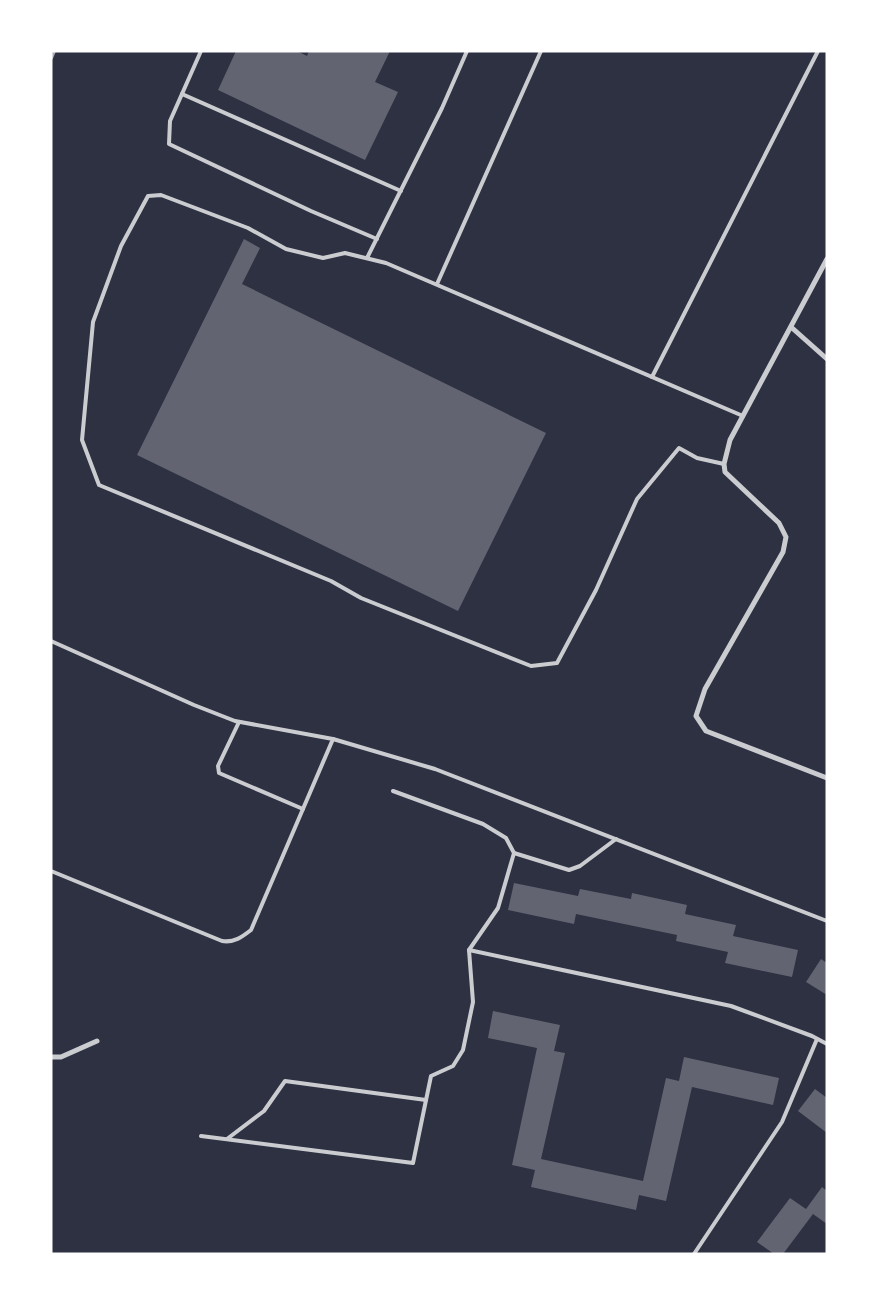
<svg xmlns="http://www.w3.org/2000/svg" width="878" height="1305" font-family="'Noto Sans',sans-serif">
<style>
.building{fill:#626471}
.lines{fill:none;stroke-linecap:round;stroke-linejoin:round}
.service{stroke:#caccd0;stroke-width:4}
.minor{stroke:#caccd0;stroke-width:5}
.rail{stroke:#abadb3;stroke-width:4}
</style>
<rect width="100%" height="100%" fill="#2d3142"/>
<g class="building">
<path d="M236,51H297L307,56L309,51H390L375,82L398,92L365,160L218,90Z"/>
<path d="M244,239L260,248L242,284L546,433L458,611L137,455Z"/>
<path d="M514,883L578,896L580,889L631,899L632,893L687,905L685,914L736,925L733,936L798,950L792,977L725,963L728,952L676,941L677,935L576,914L574,924L508,910Z"/>
<path d="M821,959L827,963V995L806,982Z"/>
<path d="M493,1011L560,1025L554,1051L565,1053L541,1159L643,1181L666,1078L679,1081L684,1057L779,1078L773,1105L692,1087L666,1201L639,1195L636,1210L531,1187L535,1170L512,1165L537,1048L488,1038Z"/>
<path d="M815,1089L827,1098V1133L798,1111Z"/>
<path d="M822,1187L827,1191V1224L813,1214L783,1254H774L757,1242L790,1198L806,1209Z"/>
</g>
<g class="lines">
<g class="service">
<path d="M201,51L170,121L169,144L311,211L377,239"/>
<path d="M182,94L401,191"/>
<path d="M367,258L442,108L467,51"/>
<path d="M437,284L541,51"/>
<path d="M652,377L818,51"/>
<path d="M724,464L697,458L679,448L637,499L596,590L557,663L531,666L361,598L331,581L99,485L82,440L93,322L121,246L148,196L161,195L248,228L286,249L323,258L345,253L386,263L743,416"/>
<path d="M51,641L194,705L235,721L333,739L251,930C242,937 234,943 222,941L51,871"/>
<path d="M239,722L218,766L219,773L303,809"/>
<path d="M333,739L435,769L827,921"/>
<path d="M514,853L569,870L580,866L616,839"/>
<path d="M469,950L731,1006L812,1036L827,1044"/>
<path d="M201,1136L413,1163L431,1076L453,1066L463,1050L473,1002L469,950L498,908L514,853L506,838L483,824L393,791"/>
<path d="M227,1139L264,1111L285,1081L426,1100"/>
<path d="M694,1254L782,1122L817,1039"/>
</g>
<g class="minor">
<path d="M827,259L730,440L724,464L725,472L779,523L786,537L783,552L705,689L696,716L706,731L827,778"/>
<path d="M791,327L827,359"/>
<path d="M51,1057H61L97,1041"/>
</g>
<path class="rail" d="M51,58L54,51"/>
</g>
<rect width="878" height="1305" fill="none" stroke="#ffffff" stroke-width="105"/>
</svg>
